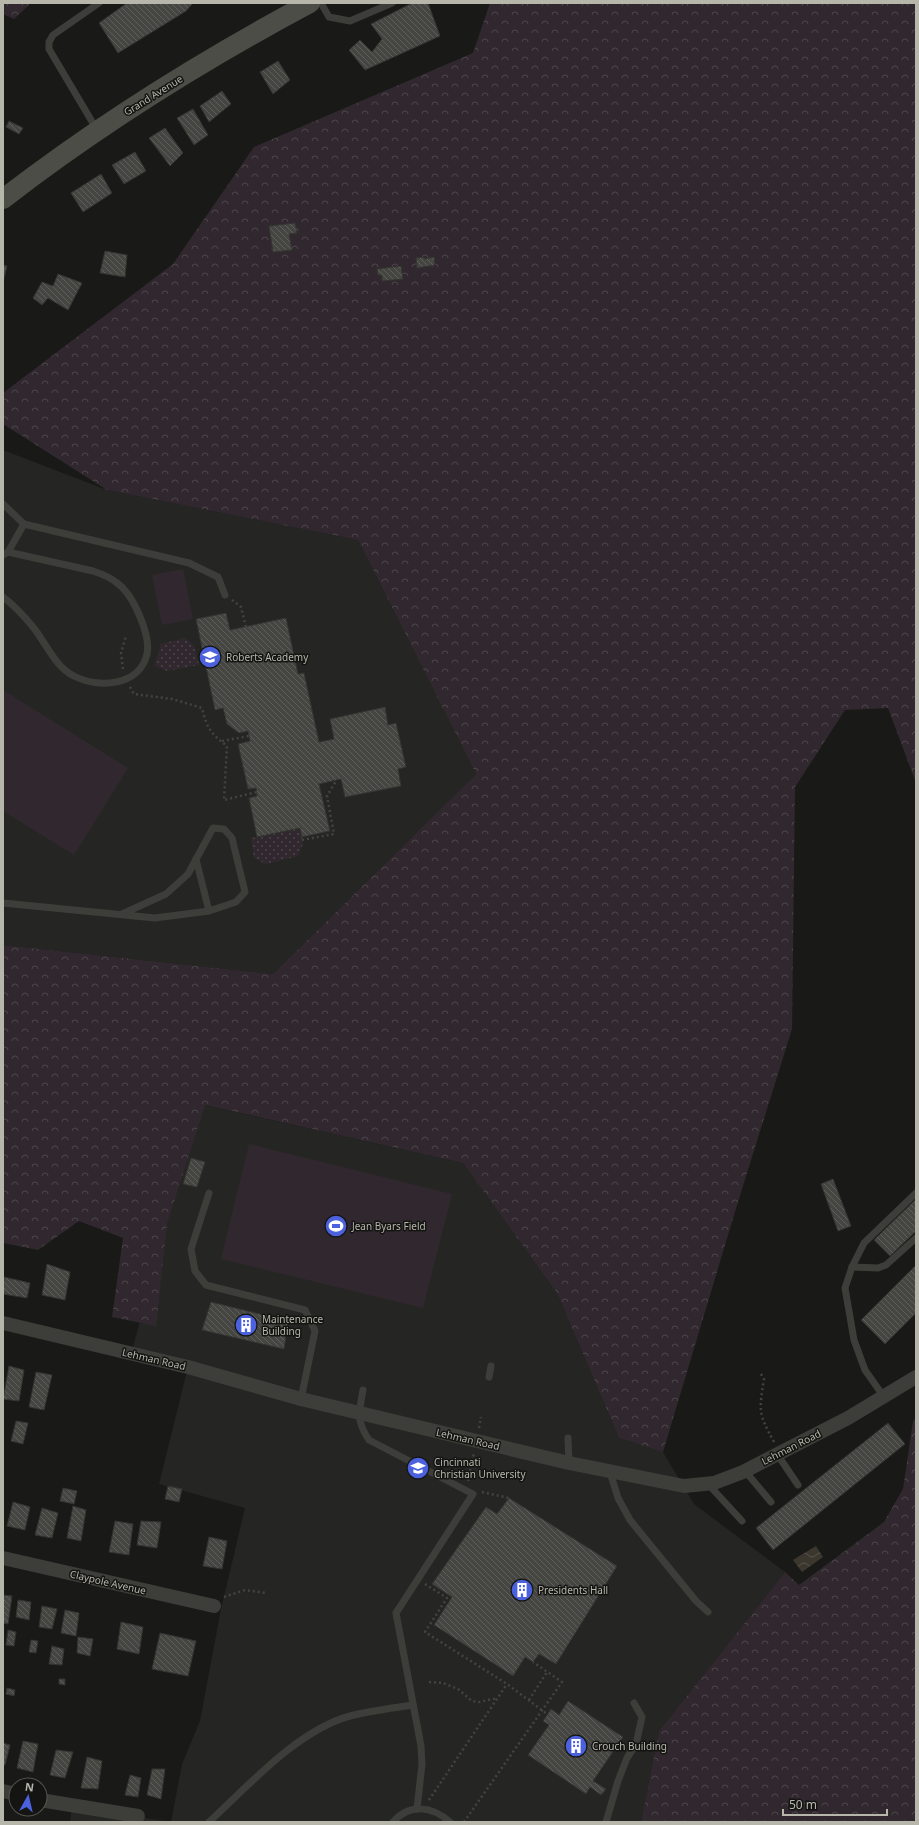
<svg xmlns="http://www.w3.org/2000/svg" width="919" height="1825" font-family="'Noto Sans',sans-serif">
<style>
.built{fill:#252623}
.forest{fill:url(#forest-crowns)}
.park{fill:url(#park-dots)}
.pitch{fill:#30282e}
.water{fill:url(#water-waves)}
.building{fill:url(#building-back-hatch);stroke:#343532}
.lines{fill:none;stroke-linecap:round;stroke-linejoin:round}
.path{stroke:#44443f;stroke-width:2.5;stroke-dasharray:2 3;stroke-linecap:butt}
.lane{stroke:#3d3e39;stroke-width:7}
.street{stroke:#3d3e39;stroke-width:14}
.secondary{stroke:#4d4d47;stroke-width:20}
.labels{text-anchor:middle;stroke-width:3;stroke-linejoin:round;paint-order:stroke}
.street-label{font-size:10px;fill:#b7b6ab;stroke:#141412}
.poi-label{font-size:10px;fill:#b7b6ab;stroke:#141412;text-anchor:start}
</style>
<defs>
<pattern id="forest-crowns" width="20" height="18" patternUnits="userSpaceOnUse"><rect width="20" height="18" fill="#30282e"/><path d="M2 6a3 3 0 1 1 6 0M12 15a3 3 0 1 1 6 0" fill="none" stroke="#4c454a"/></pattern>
<pattern id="park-dots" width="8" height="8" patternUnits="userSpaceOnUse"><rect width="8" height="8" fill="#30282e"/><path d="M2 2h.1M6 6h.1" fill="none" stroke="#4c454a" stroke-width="1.8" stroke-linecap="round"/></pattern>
<pattern id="water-waves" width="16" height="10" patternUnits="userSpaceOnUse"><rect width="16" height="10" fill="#3b372f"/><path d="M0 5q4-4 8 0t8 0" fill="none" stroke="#55524a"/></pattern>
<pattern id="building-back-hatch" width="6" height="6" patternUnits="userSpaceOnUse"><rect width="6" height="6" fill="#454641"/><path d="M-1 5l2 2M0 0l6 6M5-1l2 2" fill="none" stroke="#5e5e5a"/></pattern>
</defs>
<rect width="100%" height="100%" fill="#191917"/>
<g class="built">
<path d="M3,450L107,490L358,540L476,774L273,974L3,945Z"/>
<path d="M204,1105L463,1163L557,1293L619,1438L663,1452L694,1504L785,1572L659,1731L641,1822H70L72,1807L171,1822L182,1764L200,1721L221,1609L245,1508L159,1484L188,1367L131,1354L167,1224Z"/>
</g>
<g class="forest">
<path d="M3,3H31L14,19L3,14Z"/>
<path d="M490,3H916V783L888,708L845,710L795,787L792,1029L737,1205L663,1452L619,1438L557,1293L463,1163L205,1105L167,1224L156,1326L112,1317L123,1238L79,1221L38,1250L3,1243V945L273,974L476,774L358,540L107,490L3,424V393L173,264L254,147L473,53Z"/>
<path d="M916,1418V1822H641L659,1731L785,1572L799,1585L884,1522L903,1489L913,1421Z"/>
</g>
<g class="park">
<path d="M185,638L194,646L199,665L167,671L154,665L159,653L160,644Z"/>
<path d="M300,828L303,844L298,856L266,864L254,858L251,838Z"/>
</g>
<g class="pitch">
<path d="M183,569L193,619L162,625L152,575Z"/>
<path d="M3,690L128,768L74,855L3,811Z"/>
<path d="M249,1144L452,1194L423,1308L221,1259Z"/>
</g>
<path class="water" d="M816,1546L823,1557L802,1572L793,1560Z"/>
<g class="building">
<path d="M127,3H193L186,11L118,53L99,23Z"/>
<path d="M412,3H428L440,36L365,70L349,50L360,40L372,52L382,39L371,24Z"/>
<path d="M278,61L290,80L273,94L260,72Z"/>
<path d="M222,91L231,104L209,122L200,106Z"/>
<path d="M193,109L208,135L194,145L177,118Z"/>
<path d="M9,121L23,128L19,134L6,127Z"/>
<path d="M165,128L183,153L170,166L149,138Z"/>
<path d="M135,152L146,171L124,184L112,165Z"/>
<path d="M101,174L112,193L83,212L71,193Z"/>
<path d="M295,223L297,233L289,234L292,250L273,252L269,226Z"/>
<path d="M105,251L127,255L125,277L100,273Z"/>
<path d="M424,257V259L434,257L435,265L417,268L416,258Z"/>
<path d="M3,265L7,266L3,282Z"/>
<path d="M401,266L403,279L382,281V275H378L377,269Z"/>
<path d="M58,274L82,283L68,310L48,298L42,305L33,298L42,282L53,286Z"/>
<path d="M226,613L230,630L286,618L298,674L304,673L319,742L334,739L330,719L385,707L388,725L396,723L406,767L398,769L401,786L345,797L341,779L319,784L330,831L302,837L300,828L257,837L249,798L257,796L256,788L248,789L238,744L250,741L248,731L239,733L227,724L223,708L215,710L196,619Z"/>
<path d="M191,1158L205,1162L197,1187L183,1184Z"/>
<path d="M833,1179L851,1226L838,1231L821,1184Z"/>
<path d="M916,1199V1231L890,1256L874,1240Z"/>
<path d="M47,1264L70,1272L65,1300L42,1295Z"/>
<path d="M916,1265V1313L885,1344L861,1320Z"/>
<path d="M4,1277L30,1283L27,1298L3,1294Z"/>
<path d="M211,1302L288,1321L284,1349L202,1330Z"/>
<path d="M9,1366L24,1370L19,1401L3,1399Z"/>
<path d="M36,1372L52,1375L44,1410L29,1407Z"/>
<path d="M16,1421L28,1423L23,1444L11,1441Z"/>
<path d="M888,1423L905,1444L773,1550L756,1528Z"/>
<path d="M168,1486L182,1489L179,1502L165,1499Z"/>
<path d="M63,1488L77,1491L74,1504L60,1501Z"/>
<path d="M509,1498L617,1566L556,1664L539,1654L533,1662L525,1657L513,1676L434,1625L452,1597L432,1584L486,1507L497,1514Z"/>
<path d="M13,1502L30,1507L25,1530L7,1526Z"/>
<path d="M73,1506L86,1510L81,1541L67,1538Z"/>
<path d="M42,1508L58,1513L52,1538L35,1535Z"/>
<path d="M115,1521L133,1524L129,1555L109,1552Z"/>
<path d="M141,1521L161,1522L157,1548L137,1545Z"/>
<path d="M209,1537L227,1541L222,1569L203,1566Z"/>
<path d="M3,1595L12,1596L8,1624L3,1623Z"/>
<path d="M18,1600L31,1602L29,1620L16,1617Z"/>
<path d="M42,1606L57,1609L52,1629L39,1627Z"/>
<path d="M65,1610L79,1613L76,1636L61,1633Z"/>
<path d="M121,1622L143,1627L139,1654L117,1649Z"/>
<path d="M8,1630L16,1632L14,1646L6,1645Z"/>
<path d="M160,1633L196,1641L188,1676L152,1669Z"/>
<path d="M78,1637L93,1639L90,1656L77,1653Z"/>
<path d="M31,1640L38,1641L36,1653L29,1652Z"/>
<path d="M52,1646L64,1649L62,1665L49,1664Z"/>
<path d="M59,1679H65V1685L59,1684Z"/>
<path d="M7,1688L15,1690L14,1696L6,1694Z"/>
<path d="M568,1701L623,1737L593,1781L606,1789L601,1795L590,1787L586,1794L528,1755L549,1725L543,1721L551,1709L559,1715Z"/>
<path d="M23,1741L38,1744L33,1772L17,1768Z"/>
<path d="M3,1743L10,1745L5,1765H3Z"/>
<path d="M56,1750L73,1752L65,1778L50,1775Z"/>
<path d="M87,1757L102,1761L98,1789L81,1788Z"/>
<path d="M152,1769H165L161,1799L147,1795Z"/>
<path d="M130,1775L141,1778L138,1797L125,1795Z"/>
</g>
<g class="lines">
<g class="path">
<path d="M232,600L241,607L246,627"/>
<path d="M123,669L121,653L126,636"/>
<path d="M130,687L134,694L172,699L202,708C207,728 210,733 227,746L224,800L257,792"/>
<path d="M222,741L249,736"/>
<path d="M302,840L334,834L327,796L336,781"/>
<path d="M761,1374L764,1379C759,1411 758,1413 774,1442"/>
<path d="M479,1428L481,1417"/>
<path d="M468,1481L474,1453"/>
<path d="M482,1492L509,1498"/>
<path d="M425,1584L447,1598L425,1632L507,1684L547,1714"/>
<path d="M224,1597L245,1590L266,1593"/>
<path d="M429,1682L443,1683L458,1689L472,1701L479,1702L498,1698"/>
<path d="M529,1700L547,1672"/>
<path d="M429,1800L507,1684"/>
<path d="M464,1822L562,1682L533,1662"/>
</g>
<g class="lane">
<path d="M321,3L329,17L350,21L392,3"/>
<path d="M97,130L49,49V42L53,35L99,3"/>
<path d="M3,504L24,524L189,563L218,577L225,595"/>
<path d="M3,555L8,552L24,524"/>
<path d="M3,597C15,606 24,616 33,627C46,643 55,667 74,676C98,689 140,686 147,654C151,635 133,594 117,583C110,577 102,574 93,571L8,552"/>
<path d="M196,859L209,911"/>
<path d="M3,903L155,918L209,911L236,902L245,892L232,838L224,829L213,828L188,874L166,894L122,914"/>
<path d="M209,1193L191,1249L195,1271L206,1285L305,1310L315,1331L301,1399"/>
<path d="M852,1267L878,1268L886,1265L916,1238"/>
<path d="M489,1377L491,1366"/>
<path d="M363,1390C359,1412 356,1421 369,1440L473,1494L396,1613L421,1746L422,1764L417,1809"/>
<path d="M884,1397L865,1370L854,1340L845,1288L852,1267L864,1243L916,1193"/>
<path d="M568,1438L569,1463"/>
<path d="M777,1454L798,1485"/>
<path d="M745,1471L771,1502"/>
<path d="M610,1472L618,1498L630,1520L696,1601L708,1612"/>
<path d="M708,1484L742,1521"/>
<path d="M209,1822C248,1786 298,1730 350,1716C370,1711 392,1708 413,1705"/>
<path d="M393,1822C410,1803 432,1806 450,1822"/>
<path d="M606,1822L618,1781L627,1758L636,1744L642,1717L634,1703"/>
</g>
<g class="street">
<path d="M3,1323L188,1367L301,1399L569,1463L684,1486L714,1483L743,1472L848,1418L916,1377"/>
<path d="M3,1558L214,1606"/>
<path d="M3,1791L16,1794"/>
<path d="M40,1800L138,1816"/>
</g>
<path class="secondary" d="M3,199C99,125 203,60 310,3"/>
</g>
<defs>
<g id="school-disc" transform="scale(1.15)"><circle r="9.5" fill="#4c61dd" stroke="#141412"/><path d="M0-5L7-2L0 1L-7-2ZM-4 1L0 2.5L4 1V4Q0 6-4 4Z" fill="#fff"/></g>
<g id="stadium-disc" transform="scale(1.15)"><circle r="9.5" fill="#4c61dd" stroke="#141412"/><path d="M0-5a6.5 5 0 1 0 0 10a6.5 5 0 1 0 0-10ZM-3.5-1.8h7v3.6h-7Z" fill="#fff"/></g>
<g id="building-disc" transform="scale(1.15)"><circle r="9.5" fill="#4c61dd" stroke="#141412"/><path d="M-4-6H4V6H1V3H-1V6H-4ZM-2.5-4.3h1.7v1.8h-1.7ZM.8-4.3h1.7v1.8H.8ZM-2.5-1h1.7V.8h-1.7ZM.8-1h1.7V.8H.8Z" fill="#fff"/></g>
<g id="university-disc" transform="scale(1.15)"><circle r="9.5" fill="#4c61dd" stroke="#141412"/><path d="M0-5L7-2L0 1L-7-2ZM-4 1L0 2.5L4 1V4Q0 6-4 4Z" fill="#fff"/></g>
</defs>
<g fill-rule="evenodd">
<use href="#school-disc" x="210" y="657"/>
<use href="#stadium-disc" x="336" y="1226"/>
<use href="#building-disc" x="246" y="1325"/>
<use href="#university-disc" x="418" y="1468"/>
<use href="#building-disc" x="522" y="1590"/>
<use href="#building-disc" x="576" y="1746"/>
</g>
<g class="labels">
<g class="street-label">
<text transform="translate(153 95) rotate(-32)" y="4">Grand Avenue</text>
<text transform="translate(154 1359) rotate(13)" y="4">Lehman Road</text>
<text transform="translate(468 1439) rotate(13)" y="4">Lehman Road</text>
<text transform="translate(791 1447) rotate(-27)" y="4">Lehman Road</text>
<text transform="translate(108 1582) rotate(13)" y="4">Claypole Avenue</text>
</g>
<g class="poi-label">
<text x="226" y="661">Roberts Academy</text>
<text x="352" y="1230">Jean Byars Field</text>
<text x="262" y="1323">Maintenance<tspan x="262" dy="12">Building</tspan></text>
<text x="434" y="1466">Cincinnati<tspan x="434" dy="12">Christian University</tspan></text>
<text x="538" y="1594">Presidents Hall</text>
<text x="592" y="1750">Crouch Building</text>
</g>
</g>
<rect width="919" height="1825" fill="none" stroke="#b7b6ab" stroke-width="8"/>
<g transform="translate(28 1797) rotate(8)"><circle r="19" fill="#141412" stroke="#55554f"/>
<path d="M0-3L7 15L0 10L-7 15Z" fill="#4c61dd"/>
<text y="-6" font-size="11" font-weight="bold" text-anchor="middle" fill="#b7b6ab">N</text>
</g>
<path d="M783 1809v6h104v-6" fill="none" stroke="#b7b6ab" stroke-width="2"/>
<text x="789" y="1809" font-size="12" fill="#b7b6ab" stroke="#141412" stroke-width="3" paint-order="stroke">50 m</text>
</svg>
